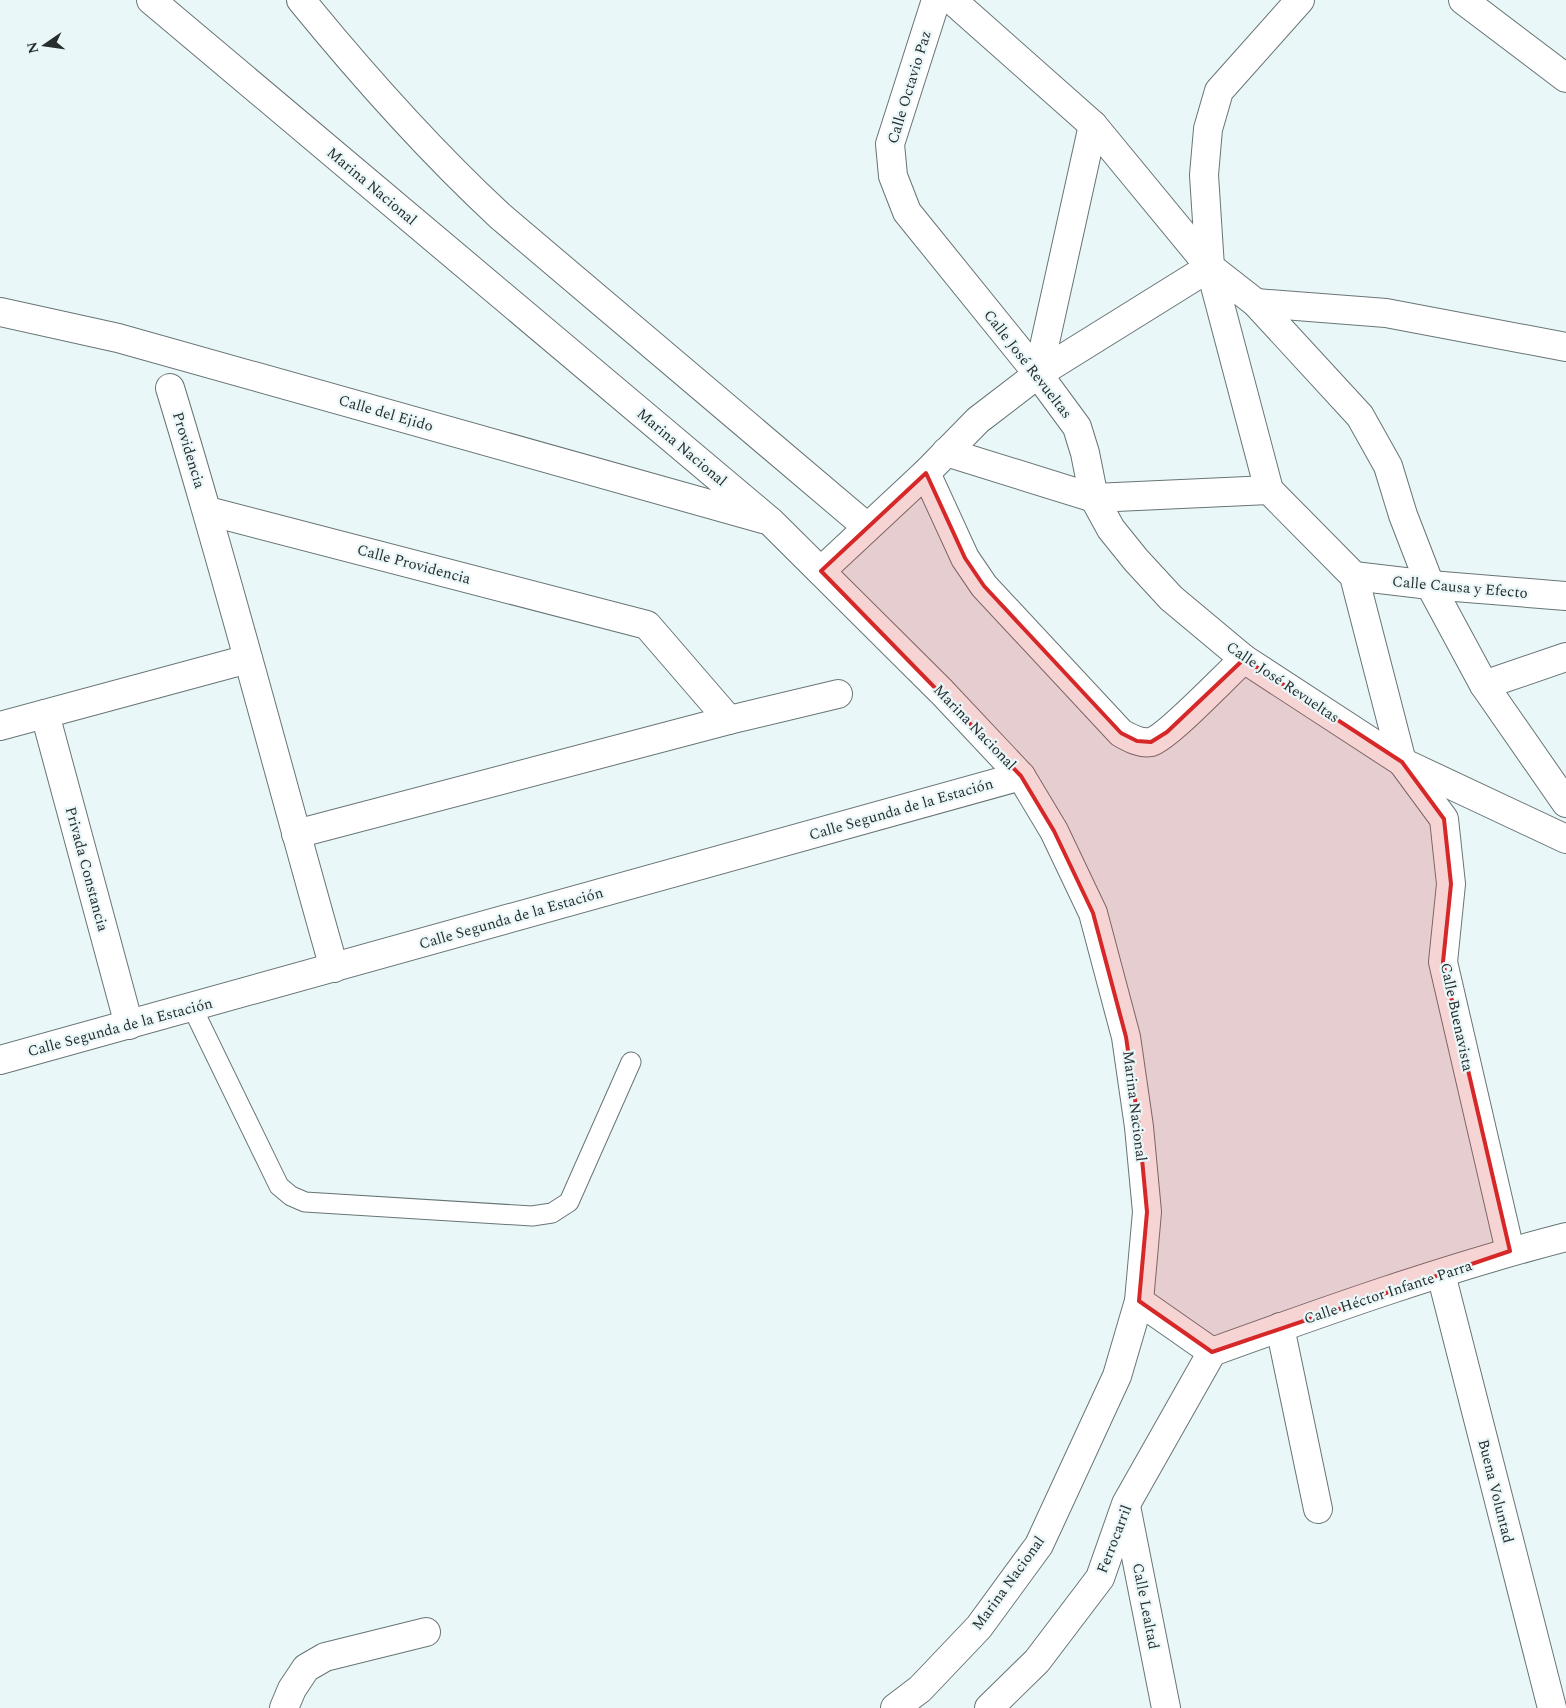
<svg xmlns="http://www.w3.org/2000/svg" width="1566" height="1708" font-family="Spectral,serif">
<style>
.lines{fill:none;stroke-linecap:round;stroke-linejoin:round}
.lane-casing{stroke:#687475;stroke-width:21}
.street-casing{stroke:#687475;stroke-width:30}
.lane{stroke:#fff;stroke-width:19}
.street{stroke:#fff;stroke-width:28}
.marked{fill:#d62828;fill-opacity:0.2;stroke:#d62828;stroke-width:4;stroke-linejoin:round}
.labels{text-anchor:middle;stroke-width:4.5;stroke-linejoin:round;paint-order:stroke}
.street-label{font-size:15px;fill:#282d2e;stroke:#eaf7f9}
</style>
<rect width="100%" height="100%" fill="#eaf7f9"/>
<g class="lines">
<g class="lane-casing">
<path id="lane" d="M192,1007L279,1186L291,1196L305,1202L532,1216L552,1213L569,1202L631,1062"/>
</g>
<g class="street-casing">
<g id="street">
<path d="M151,0L771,522L942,692L1021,776L1054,831L1093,913L1126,1037L1139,1127L1147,1212L1139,1301L1117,1376L1039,1545L979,1627L920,1689L895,1708"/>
<path d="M301,0C363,76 428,149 500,216L867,527"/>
<path d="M936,0L890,144L893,176L907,212L1038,374L1077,427L1085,453L1094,498L1111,529L1136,560L1171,598L1244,659L1402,762L1566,839"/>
<path d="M952,0L1093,125L1210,267L1256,303L1360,416L1388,466L1403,515L1430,585L1484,685L1566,803"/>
<path d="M1300,0L1219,91L1208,129L1204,175L1210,267L1269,490L1354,576L1402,762L1444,819L1451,884L1443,962L1510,1251"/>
<path d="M1463,0L1566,78"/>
<path d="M1256,303L1386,313L1566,347"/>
<path d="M0,312L118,338L763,519"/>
<path d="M1038,374L1093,125"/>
<path d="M170,388C229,580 279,775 334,968"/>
<path d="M946,452L1094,498L1269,490"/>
<path d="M926,473L965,558L984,586L1121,733C1130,738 1140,744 1151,742C1168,737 1227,674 1244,659"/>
<path d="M208,511L647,625L729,720"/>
<path d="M821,571L926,473L978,420L1038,374L1210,267"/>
<path d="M1354,576L1430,585L1566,596"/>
<path d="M1484,685L1566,657"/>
<path d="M45,714L129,1025"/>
<path d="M0,726L248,659"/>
<path d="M296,834L729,720L838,694"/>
<path d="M0,1060L1021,776"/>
<path d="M1441,1274L1552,1708"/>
<path d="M1139,1301L1212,1352"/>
<path d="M1280,1327L1318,1509"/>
<path d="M1212,1352C1328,1310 1446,1268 1566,1237"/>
<path d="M1126,1506L1166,1708"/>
<path d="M284,1708L292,1689L306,1668L325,1657L426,1632"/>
<path d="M989,1708L1037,1661L1100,1578L1126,1504L1212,1352"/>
</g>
</g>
<use href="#lane" class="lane"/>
<use href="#street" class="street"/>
</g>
<path class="marked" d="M926,473L965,558L984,586L1121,733L1137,741L1151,742L1167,732L1244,659L1402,762L1444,819L1451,884L1443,962L1510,1251L1212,1352L1139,1301L1147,1212L1139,1127L1126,1037L1093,913L1054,831L1021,776L821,571Z"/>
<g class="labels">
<g class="street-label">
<text transform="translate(909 87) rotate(-73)" y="5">Calle Octavio Paz</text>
<text transform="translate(372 186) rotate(40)" y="5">Marina Nacional</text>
<text transform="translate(1028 364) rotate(52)" y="5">Calle José Revueltas</text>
<text transform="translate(386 413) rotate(16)" y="5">Calle del Ejido</text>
<text transform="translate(682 447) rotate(40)" y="5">Marina Nacional</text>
<text transform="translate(189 450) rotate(73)" y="5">Providencia</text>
<text transform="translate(414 564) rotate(15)" y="5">Calle Providencia</text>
<text transform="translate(1460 587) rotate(5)" y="5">Calle Causa y Efecto</text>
<text transform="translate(1283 682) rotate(34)" y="5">Calle José Revueltas</text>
<text transform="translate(975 727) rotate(46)" y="5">Marina Nacional</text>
<text transform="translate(901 809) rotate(-16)" y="5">Calle Segunda de la Estación</text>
<text transform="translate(87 869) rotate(75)" y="5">Privada Constancia</text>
<text transform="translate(511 918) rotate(-16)" y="5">Calle Segunda de la Estación</text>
<text transform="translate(1457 1017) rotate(78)" y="5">Calle Buenavista</text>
<text transform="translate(120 1027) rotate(-15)" y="5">Calle Segunda de la Estación</text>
<text transform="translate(1135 1106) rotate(83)" y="5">Marina Nacional</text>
<text transform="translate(1388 1292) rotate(-18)" y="5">Calle Héctor Infante Parra</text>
<text transform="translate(1496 1491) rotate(76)" y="5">Buena Voluntad</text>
<text transform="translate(1114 1539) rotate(-69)" y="5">Ferrocarril</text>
<text transform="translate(1008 1583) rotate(-54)" y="5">Marina Nacional</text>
<text transform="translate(1146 1606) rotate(79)" y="5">Calle Lealtad</text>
</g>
</g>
<g transform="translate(45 45) rotate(257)" stroke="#eaf7f9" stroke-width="4" paint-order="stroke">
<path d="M0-4L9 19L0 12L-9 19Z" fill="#282d2e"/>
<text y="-8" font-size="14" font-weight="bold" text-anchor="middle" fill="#282d2e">N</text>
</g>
</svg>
